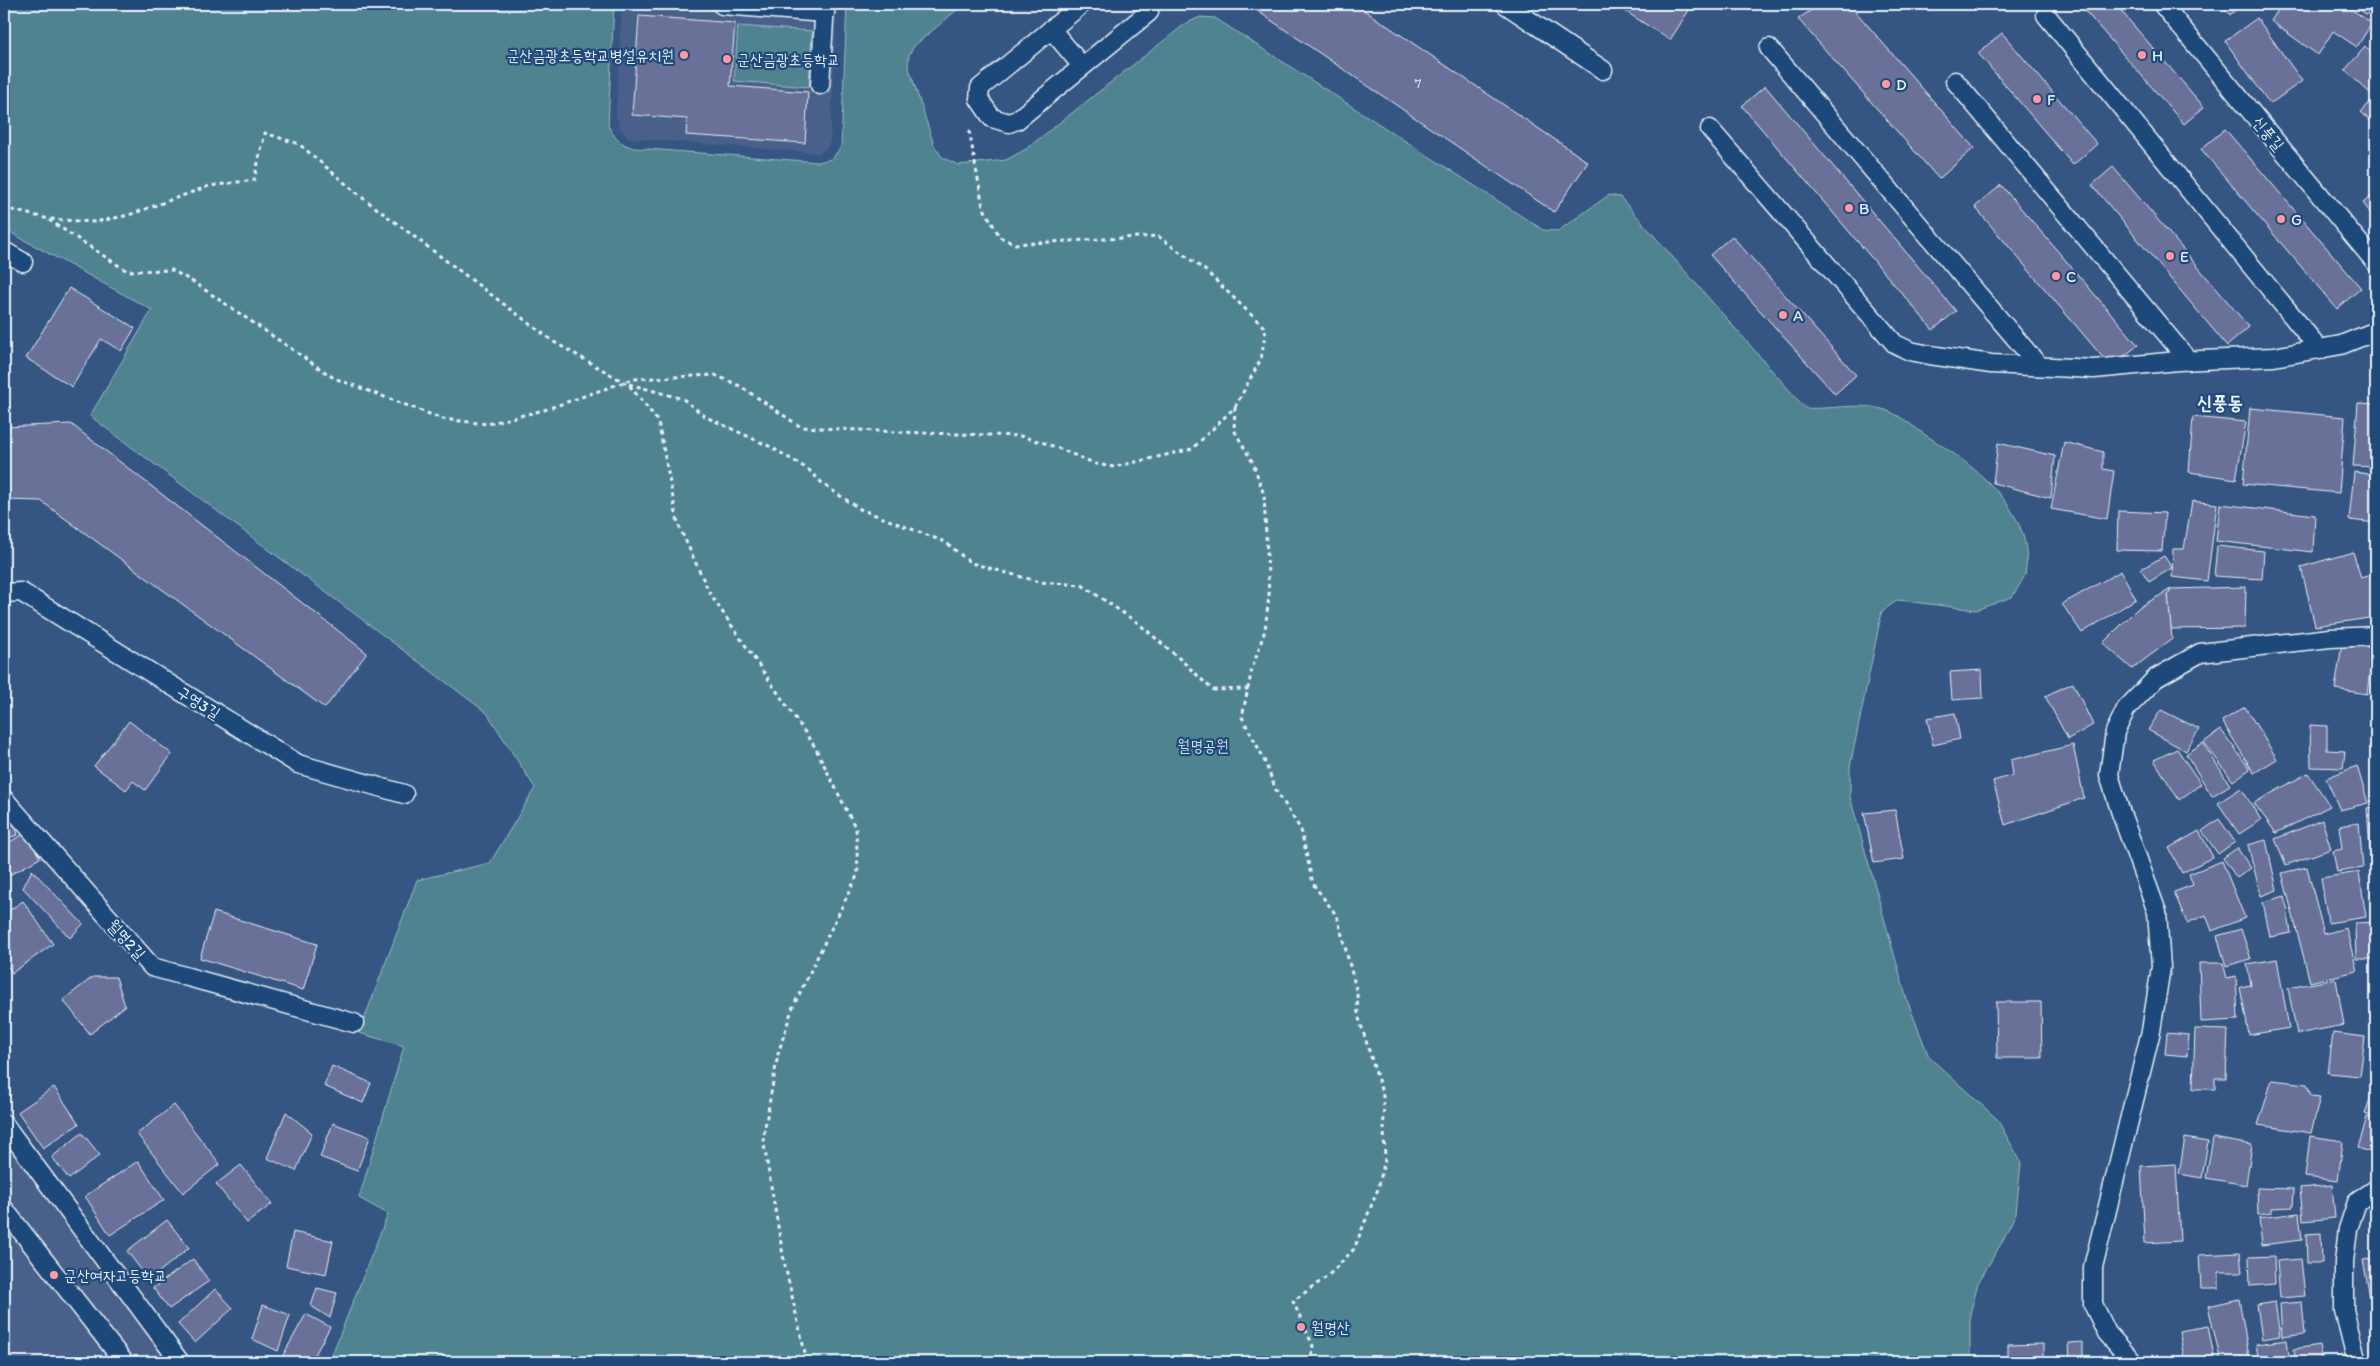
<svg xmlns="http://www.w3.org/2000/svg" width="2380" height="1366" font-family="Itim,'Poor Story',sans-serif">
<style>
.built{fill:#48618b}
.green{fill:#4f8390;stroke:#9cbac4}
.building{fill:#697198;stroke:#e8f1f8}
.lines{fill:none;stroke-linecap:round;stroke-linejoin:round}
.lane-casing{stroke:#e8f1f8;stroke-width:21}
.path{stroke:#e8f1f8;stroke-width:3;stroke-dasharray:4 4;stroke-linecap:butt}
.lane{stroke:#1f4a7a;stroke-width:18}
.poi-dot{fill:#ff9aa2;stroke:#1f4a7a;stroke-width:2}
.labels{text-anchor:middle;stroke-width:4.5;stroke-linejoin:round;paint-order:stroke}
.number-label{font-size:14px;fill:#c8d1e0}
.poi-label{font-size:16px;fill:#e8f1f8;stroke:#1f4a7a;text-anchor:start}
.street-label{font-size:16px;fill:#e8f1f8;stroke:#1f4a7a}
.park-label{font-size:16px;fill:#d1e0e8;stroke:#1f4a7a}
.quarter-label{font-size:19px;font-weight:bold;fill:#e8f1f8;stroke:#1f4a7a}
</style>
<rect width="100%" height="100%" fill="#355683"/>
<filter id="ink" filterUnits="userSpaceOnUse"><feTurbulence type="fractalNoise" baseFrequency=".02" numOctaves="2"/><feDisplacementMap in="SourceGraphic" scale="10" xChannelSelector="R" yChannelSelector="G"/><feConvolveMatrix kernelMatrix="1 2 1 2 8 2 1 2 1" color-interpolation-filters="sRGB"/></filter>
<g filter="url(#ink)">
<g class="built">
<path d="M622,4H837L830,141L827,148L819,153L629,138L620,128L616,115Z"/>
<path d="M4,1139L40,1187L170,1362H4Z"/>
</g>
<g class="green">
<path d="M4,4H614L608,125C614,138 620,144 634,148L818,162L832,159L841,147L847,4H964L914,46L909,55L908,65L934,145L942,157L958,165L1006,160L1026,149L1185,24L1200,17L1215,18L1543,230L1558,231L1609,195L1620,197L1805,408C1833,410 1861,401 1888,411C1903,417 1917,430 1930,438C1975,466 2037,513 2025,574C2023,581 2016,590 2012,597L1976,610L1898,600L1882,611L1850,767V797L1907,1000L1929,1057L1997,1119L2021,1162L2016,1213L2002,1242L1978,1283L1970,1314V1362H329L388,1214L359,1198L404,1046L359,1033L417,880L490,863L535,788L487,713L90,416L152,310L4,229Z"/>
<path d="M738,26L812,31L809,87L734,81Z"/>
</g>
<g class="building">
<path d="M1247,4H1355L1588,162L1554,212Z"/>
<path d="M1614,4H1693L1670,40Z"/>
<path d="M1820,4H1849L1974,148L1939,179L1798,19Z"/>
<path d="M2079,4H2115L2204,107L2184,124Z"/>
<path d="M2221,4H2242L2230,15Z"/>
<path d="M2282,4H2343L2372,23L2357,47L2333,31L2318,55L2271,21Z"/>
<path d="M2351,4H2375L2367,15Z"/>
<path d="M639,16L735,23L730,86L808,92L805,143L686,135L687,119L632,115Z"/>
<path d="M2257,18L2302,81L2270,104L2225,41Z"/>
<path d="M2002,33L2097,144L2073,165L1978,53Z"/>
<path d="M2365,47L2376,57V88L2371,94L2345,70Z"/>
<path d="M1765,86L1956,311L1933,330L1742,106Z"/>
<path d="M2376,96V126L2361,112Z"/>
<path d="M2225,129L2361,288L2337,309L2201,149Z"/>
<path d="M2113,167L2249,327L2227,346L2092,185Z"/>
<path d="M2001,185L2138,345L2111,367L1975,207Z"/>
<path d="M2376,192V220L2363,203Z"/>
<path d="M1732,236L1856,375L1835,394L1710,255Z"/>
<path d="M69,288L135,328L121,351L101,339L72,387L26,358Z"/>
<path d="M2358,403L2376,404V467L2353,466Z"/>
<path d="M2250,408L2345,417L2339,493L2243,484Z"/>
<path d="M2193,417L2246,422L2236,479L2189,472Z"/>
<path d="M71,424L367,653L325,708L41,501L4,500V427Z"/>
<path d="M2064,442L2103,452V469L2114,471L2107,519L2051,509Z"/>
<path d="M1998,443L2055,456L2051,498L1993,483Z"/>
<path d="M2354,472L2376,475V523L2349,520Z"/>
<path d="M2192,501L2217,504L2207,581L2172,577L2173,549H2184Z"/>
<path d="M2220,504L2315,515L2313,552L2216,541Z"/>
<path d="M2118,511L2165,513L2162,551L2117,550Z"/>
<path d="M2217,546L2264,551L2262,579L2214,576Z"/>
<path d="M2353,552L2361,578L2376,573V617L2315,626L2301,567Z"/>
<path d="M2164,556L2172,568L2149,582L2141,569Z"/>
<path d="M2121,571L2136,599L2082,633L2062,604Z"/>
<path d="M2246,587L2245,628L2171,629L2168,595L2171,589Z"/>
<path d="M2171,589L2168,595L2172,639L2132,669L2103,643L2138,608Z"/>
<path d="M2342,644L2373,648L2367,694L2335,689Z"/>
<path d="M1982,670L1983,698L1952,700L1950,672Z"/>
<path d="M2375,674H2376V698L2370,697Z"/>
<path d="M2073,683L2093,725L2068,739L2045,696Z"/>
<path d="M2245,707L2277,759L2254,773L2222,721Z"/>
<path d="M2161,710L2199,729L2186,751L2148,730Z"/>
<path d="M1955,713L1960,739L1933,745L1927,718Z"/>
<path d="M129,721L172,754L145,790L133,781L126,790L94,766Z"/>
<path d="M2310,725L2327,726V750L2345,751L2343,768L2311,767Z"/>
<path d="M2221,730L2250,769L2233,781L2204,742Z"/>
<path d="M2203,743L2230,785L2212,796L2186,754Z"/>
<path d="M2073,745L2084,798L2005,825L1993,781L2013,775L2011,760Z"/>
<path d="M2177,749L2201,784L2179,800L2154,760Z"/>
<path d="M2357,766L2368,803L2340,810L2326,778Z"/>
<path d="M2308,773L2330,806L2276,833L2254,803Z"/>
<path d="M2241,788L2261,820L2239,834L2218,803Z"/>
<path d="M2376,807V864H2371L2367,808Z"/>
<path d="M1895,810L1904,859L1874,863L1864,813Z"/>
<path d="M12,813L18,835L4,839V815Z"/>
<path d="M2219,819L2235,842L2218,854L2202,831Z"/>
<path d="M2322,820L2331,849L2286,865L2275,839Z"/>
<path d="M2359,823L2363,868L2337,872L2333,851L2342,849L2339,826Z"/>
<path d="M2199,831L2213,857L2182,873L2169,848Z"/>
<path d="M26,833L40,858L4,878V845Z"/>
<path d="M2266,840L2277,890L2261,896L2248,845Z"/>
<path d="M2237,848L2251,868L2237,878L2223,858Z"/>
<path d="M2222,861L2245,918L2212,931L2206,915L2187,923L2174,892L2193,885L2189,874Z"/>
<path d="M2307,867L2324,934L2346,928L2357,971L2310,982L2282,873Z"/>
<path d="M32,870L83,924L70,938L23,888Z"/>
<path d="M2359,872L2366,917L2328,923L2321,878Z"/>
<path d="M2285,896L2291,933L2270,937L2263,902Z"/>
<path d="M23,901L53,944L12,973L4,961V914Z"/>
<path d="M214,912L317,944L303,990L200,958Z"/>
<path d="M2376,922V959H2356L2355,923Z"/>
<path d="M2241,929L2251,959L2226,966L2217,936Z"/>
<path d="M2277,959L2289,1028L2249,1035L2240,987L2251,985L2247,964Z"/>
<path d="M2199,963H2223L2227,978L2236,976L2238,1020L2201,1022Z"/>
<path d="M93,977H116L125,1006L90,1034L63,1000Z"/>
<path d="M2336,979L2344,1025L2297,1034L2288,988Z"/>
<path d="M1996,1002H2041L2042,1058H1997Z"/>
<path d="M2195,1029L2228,1030L2226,1078H2215V1089H2193Z"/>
<path d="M2167,1033L2189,1035L2187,1056L2165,1054Z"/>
<path d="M2333,1033L2365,1037L2360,1076L2328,1073Z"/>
<path d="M4,1042L11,1051L4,1057Z"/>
<path d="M332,1066L371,1083L363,1103L324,1086Z"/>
<path d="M2272,1080L2307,1084L2311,1096L2320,1097L2311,1133L2258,1125Z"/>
<path d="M54,1087L79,1124L43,1148L18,1112Z"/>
<path d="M2374,1087L2376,1088V1118L2365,1114Z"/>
<path d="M174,1105L220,1164L183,1193L137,1134Z"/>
<path d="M286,1112L312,1133L296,1171L267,1158Z"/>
<path d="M2367,1117L2376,1119V1154L2358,1148Z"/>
<path d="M333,1123L370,1137L357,1171L320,1157Z"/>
<path d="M82,1133L100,1155L69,1179L52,1157Z"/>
<path d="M2310,1136L2343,1141L2338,1181L2305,1177Z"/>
<path d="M2185,1138L2208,1142L2202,1178L2179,1174Z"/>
<path d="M2213,1138L2252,1145L2246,1185L2206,1178Z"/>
<path d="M138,1161L164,1200L110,1235L85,1196Z"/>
<path d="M2176,1164L2180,1241L2145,1243L2141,1166Z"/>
<path d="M241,1165L272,1204L247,1223L216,1184Z"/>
<path d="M2332,1185L2335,1218L2303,1221L2300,1188Z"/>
<path d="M2257,1188L2294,1189L2293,1207L2272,1208V1213L2258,1215Z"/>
<path d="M2299,1213L2302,1240L2262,1245L2259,1218Z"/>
<path d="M167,1220L189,1248L149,1280L127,1251Z"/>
<path d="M293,1232L333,1241L326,1274L286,1266Z"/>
<path d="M2321,1233L2322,1263H2307L2306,1234Z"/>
<path d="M2240,1253L2242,1272H2219V1288H2201L2199,1255Z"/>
<path d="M2274,1256L2275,1284L2250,1286L2249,1257Z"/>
<path d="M2376,1258V1329L2363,1260Z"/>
<path d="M193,1259L209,1281L169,1309L153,1288Z"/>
<path d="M2301,1259L2305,1296L2280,1298L2277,1261Z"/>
<path d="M317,1288L337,1293L330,1318L311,1306Z"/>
<path d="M215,1289L233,1308L195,1343L178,1324Z"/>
<path d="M2239,1299L2250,1362H2221L2208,1306Z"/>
<path d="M2275,1302L2280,1336L2262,1339L2257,1305Z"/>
<path d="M2302,1302L2305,1334L2282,1337L2280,1304Z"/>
<path d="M263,1305L290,1315L278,1351L252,1339Z"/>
<path d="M306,1314L330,1327L311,1362L281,1359Z"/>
<path d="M2208,1326L2215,1362H2185L2179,1331Z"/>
<path d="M2287,1340L2290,1362H2259L2256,1344Z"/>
<path d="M2083,1342V1362H2070L2069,1343Z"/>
<path d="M2043,1344V1362H2008V1345Z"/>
<path d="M2319,1345L2322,1362H2296L2294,1349Z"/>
</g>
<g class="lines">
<g class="lane-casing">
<g id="lane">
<path d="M1082,4L980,88L979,99L992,118L1009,123L1017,120L1149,12"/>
<path d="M1505,4L1603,70"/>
<path d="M2162,4L2376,263"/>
<path d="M722,5L825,13"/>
<path d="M2046,15L2320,350"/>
<path d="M1051,29L1082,66"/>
<path d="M1769,48L2039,366"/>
<path d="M1955,81L2189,361"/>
<path d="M820,85L825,4"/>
<path d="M1710,129L1895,344L1910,351L1930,355L1991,364L2094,369L2178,361L2274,357L2341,345L2376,331"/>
<path d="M4,251L23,262"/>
<path d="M4,593L21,592L298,764L404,794"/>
<path d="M4,799L152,967L354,1023"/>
<path d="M4,1124L180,1362"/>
<path d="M4,1209L124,1362"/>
<path d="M2133,1362L2107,1333L2093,1304V1267L2151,1031L2161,967L2157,912L2121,813L2109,775L2115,732L2126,709L2156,678L2200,653L2330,638L2376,636"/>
<path d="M2357,1362L2344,1310V1262L2348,1229L2357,1202L2376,1189"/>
</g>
</g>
<g class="path">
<path d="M4,208L49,219L95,222L129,215L209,186L254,180L265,133L299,144L359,195L554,342L629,385L658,421L678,524L710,594L815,747L856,829L858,874L792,1009L778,1054L763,1139L784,1261L807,1362"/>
<path d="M49,220L127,271L172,270L195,283L334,378L443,419L487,424L544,410L633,379L715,375L740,386L801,427L896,432L1020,436L1048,444L1096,464L1114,467L1192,449L1235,407L1261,359L1266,329L1206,271L1158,236L1015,244L1000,237L983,207L969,130"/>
<path d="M629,384L683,399L706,417L771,447L809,470L824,485L860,509L945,542L971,563L1040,582L1082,585L1138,623L1180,659L1213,690L1248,689"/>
<path d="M1235,407L1234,430L1253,463L1264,495L1269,595L1265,630L1252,669L1242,717L1263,757L1276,790L1301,830L1313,884L1337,916L1357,993L1358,1015L1383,1096L1385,1159L1378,1189L1354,1249L1328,1276L1293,1301L1313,1346L1311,1362"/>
</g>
<use href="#lane" class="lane"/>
</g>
</g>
<g class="poi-dot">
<circle cx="684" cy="55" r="5"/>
<circle cx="2142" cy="55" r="5"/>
<circle cx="727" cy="59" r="5"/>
<circle cx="1886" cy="84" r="5"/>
<circle cx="2037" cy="99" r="5"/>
<circle cx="1849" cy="208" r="5"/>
<circle cx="2281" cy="219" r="5"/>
<circle cx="2170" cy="256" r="5"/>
<circle cx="2056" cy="276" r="5"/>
<circle cx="1783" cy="315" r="5"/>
<circle cx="54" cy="1275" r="5"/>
<circle cx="1301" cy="1327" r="5"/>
</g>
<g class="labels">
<g class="number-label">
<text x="1418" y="88">7</text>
</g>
<g class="poi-label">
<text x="674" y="61" text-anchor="end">군산금광초등학교병설유치원</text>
<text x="2152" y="61">H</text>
<text x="737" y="65">군산금광초등학교</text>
<text x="1896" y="90">D</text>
<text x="2047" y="105">F</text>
<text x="1859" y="214">B</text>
<text x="2291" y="225">G</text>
<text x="2180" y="262">E</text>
<text x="2066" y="282">C</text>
<text x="1793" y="321">A</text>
<text x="64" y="1281">군산여자고등학교</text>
<text x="1311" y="1333">월명산</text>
</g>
<g class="street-label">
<text transform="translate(2269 133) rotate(50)" y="6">신풍길</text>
<text transform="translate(199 702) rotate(32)" y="6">구영3길</text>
<text transform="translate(127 939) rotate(48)" y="6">월명2길</text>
</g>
<g class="park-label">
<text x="1203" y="751">월명공원</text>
</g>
<g class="quarter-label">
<text x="2220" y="409">신풍동</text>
</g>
</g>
<rect width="2380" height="1366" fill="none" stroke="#1f4a7a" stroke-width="20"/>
<rect x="10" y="10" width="2360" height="1346" fill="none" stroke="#e8f1f8" stroke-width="2" filter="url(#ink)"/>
</svg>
